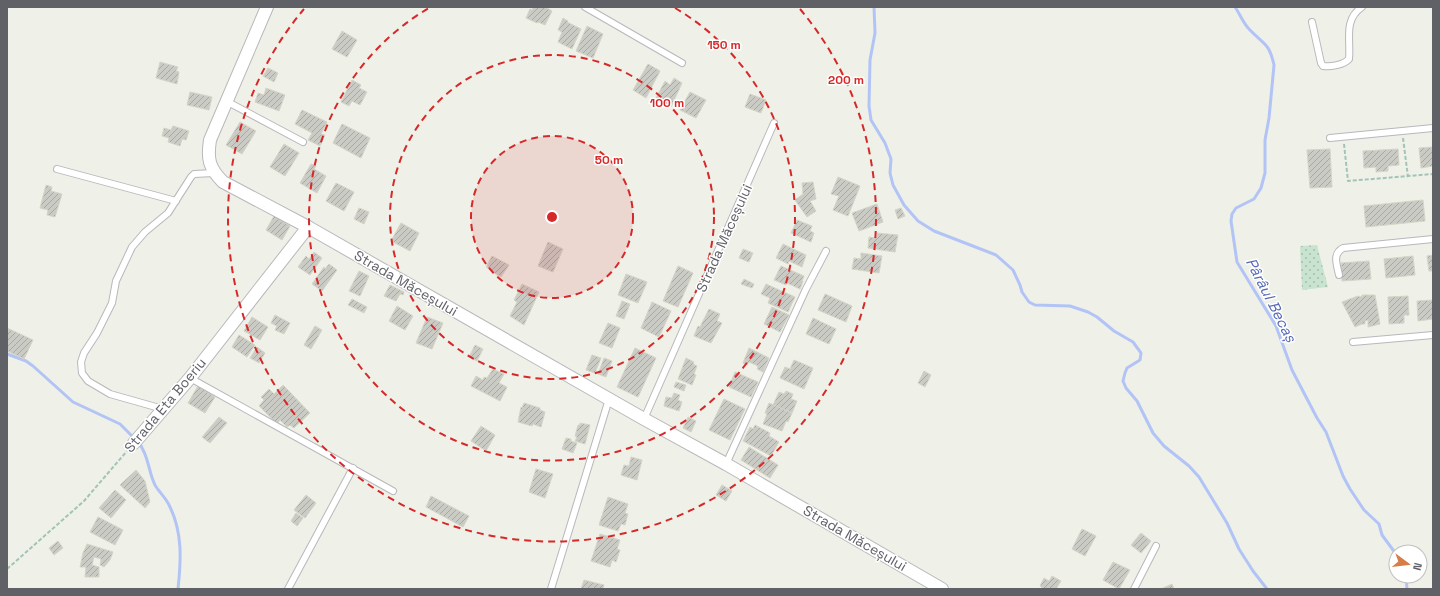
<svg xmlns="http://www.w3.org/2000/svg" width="1440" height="596" font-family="'Space Grotesk',sans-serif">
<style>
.park{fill:url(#park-dots)}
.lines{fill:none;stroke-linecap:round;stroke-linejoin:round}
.stream{stroke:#b2c4f6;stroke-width:3}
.building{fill:url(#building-hatch);stroke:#d4d4c7}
.lane-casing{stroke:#b8b8bd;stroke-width:8}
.street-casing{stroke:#b8b8bd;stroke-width:14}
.path{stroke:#a2c4b6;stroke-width:2;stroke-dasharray:4 2;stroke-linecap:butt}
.lane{stroke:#fff;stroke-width:6}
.street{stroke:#fff;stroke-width:12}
.ring{fill:none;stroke:#d62828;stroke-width:2;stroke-dasharray:7 5}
.labels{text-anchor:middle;stroke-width:3;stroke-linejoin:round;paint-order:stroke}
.street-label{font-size:14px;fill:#5f6167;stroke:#fff}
.water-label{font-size:15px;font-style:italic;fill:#5669b8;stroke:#fff}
.centre{fill:#d62828;stroke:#fff;stroke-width:2}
.ring-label{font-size:12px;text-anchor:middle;font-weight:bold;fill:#d62828;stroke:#fff;stroke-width:3;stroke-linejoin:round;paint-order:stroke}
</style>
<defs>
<pattern id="park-dots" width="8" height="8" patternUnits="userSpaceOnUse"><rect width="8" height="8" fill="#c8e4d0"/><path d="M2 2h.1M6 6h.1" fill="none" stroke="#a6bcad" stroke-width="1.8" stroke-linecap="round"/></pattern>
<pattern id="building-hatch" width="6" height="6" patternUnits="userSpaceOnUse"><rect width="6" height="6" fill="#cbcbc5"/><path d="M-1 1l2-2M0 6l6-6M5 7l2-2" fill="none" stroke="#a8a8a4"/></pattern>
</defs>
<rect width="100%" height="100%" fill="#eff0e8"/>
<path class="park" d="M1317,245L1328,287L1302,290L1300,246Z"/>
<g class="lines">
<g class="stream">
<path d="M874,7L875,33L870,60L869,106L871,120L885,143L891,159L890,173L893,185L904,205L918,221L934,231L996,255L1013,270L1020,285L1022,292L1029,302L1035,305L1070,306L1088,312L1097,317L1114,331L1133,342L1141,353L1140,360L1127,368L1125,373L1123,381L1126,388L1137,401L1153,433L1164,446L1189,466L1199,477L1227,523L1239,549L1253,571L1267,589"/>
<path d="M1235,7C1240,14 1243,23 1249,29C1263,44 1269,42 1274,65L1269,118L1265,140V173L1261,188L1254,199L1236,208L1232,214L1231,221L1237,262L1276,326L1292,370L1317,418L1326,432L1343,476L1350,489L1364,510L1379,524L1382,535L1396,554"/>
<path d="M7,354L26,361L33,366L73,402L120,424L135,439"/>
<path d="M139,443C149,456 148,471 155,485C159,492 166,498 169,505C183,532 181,561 178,589"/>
<path d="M1406,576L1407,589"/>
</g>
</g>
<g class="building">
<path d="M533,7H545L552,11L545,25L538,22L537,23L526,18L530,9L532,10Z"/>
<path d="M563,18L568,21L567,22L581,29L572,49L558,42L562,32L558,30Z"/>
<path d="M587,26L603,34L593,58L576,51Z"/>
<path d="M342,31L357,40L347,57L332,49Z"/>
<path d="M160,62L178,67L176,71L179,72L177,84L156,78Z"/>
<path d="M648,64L660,71L646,98L633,90Z"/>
<path d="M268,68L278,73L274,82L263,76Z"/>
<path d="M674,78L682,83L671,107L656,98L665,81L670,85Z"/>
<path d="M352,80L361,85L359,88L367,92L360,105L352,101L349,106L341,102Z"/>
<path d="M266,88L285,95L279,111L255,102L258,93L264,95Z"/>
<path d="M190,92L212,97L209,110L187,105Z"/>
<path d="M690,92L706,100L696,118L680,110Z"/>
<path d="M750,94L766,100L761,113L745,107Z"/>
<path d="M302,110L327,122L321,134L325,135L320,146L308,140L312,133L295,124Z"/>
<path d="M240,122L256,131L242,154L226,145Z"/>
<path d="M342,124L370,138L361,158L333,143Z"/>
<path d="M173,126L189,131L186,140L182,139L180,146L168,142L169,138L162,136L164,128L171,130Z"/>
<path d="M284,144L299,153L285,176L270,167Z"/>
<path d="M1433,147V166L1421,168L1419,148Z"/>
<path d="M1330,149L1332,187L1310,188L1307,150Z"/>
<path d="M1398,149L1399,165L1388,166V171L1376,172V167L1364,168L1363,151Z"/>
<path d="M311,164L316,166L314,169L326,176L317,193L300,183Z"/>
<path d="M838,177L860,186L848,216L833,210L839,196L831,194Z"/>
<path d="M813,182L816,199L810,201L816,211L807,217L795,200L803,194L802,183Z"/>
<path d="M336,183L354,192L344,211L326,201Z"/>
<path d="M46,185L52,187L51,191L62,194L55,217L47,215L48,210L40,208Z"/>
<path d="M1423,200L1425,221L1366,227L1364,206Z"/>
<path d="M877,204L883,222L859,231L852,213Z"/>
<path d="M359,208L369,212L364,224L354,219Z"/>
<path d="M901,208L905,216L898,219L895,210Z"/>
<path d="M274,216L290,226L282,240L266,230Z"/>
<path d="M797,220L812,226L810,231L814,233L811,242L791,233Z"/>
<path d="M401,223L419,233L410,251L391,241Z"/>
<path d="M877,233L898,235L895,252L868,248L869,237L877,238Z"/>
<path d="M548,242L563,249L553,272L538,266Z"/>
<path d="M783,244L806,255L802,267L789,261L788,264L776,258Z"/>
<path d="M743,249L753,253L749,262L739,258Z"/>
<path d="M314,252L322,258L310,275L298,267L306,256L309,259Z"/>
<path d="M861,253L882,256L879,273L852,269L854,258L861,259Z"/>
<path d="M1433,255V271H1429L1427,256Z"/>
<path d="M492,256L509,265L501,277L486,267Z"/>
<path d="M1413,256L1415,275L1386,278L1384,259Z"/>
<path d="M1369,261L1371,279L1342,281L1341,263Z"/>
<path d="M329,264L337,270L322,291L312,284L324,267L325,269Z"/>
<path d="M678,266L693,273L678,307L663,301Z"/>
<path d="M781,266L804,276L802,281H803L800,289L787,283L786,285L774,280Z"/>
<path d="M359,271L369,276L360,296L349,291Z"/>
<path d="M626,274L647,282L638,303L618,295Z"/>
<path d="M744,279L754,284L752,288L741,284Z"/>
<path d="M522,284L539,292L524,325L510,316L517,302L514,300Z"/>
<path d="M766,284L795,297L788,312L768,303L770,298L761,294Z"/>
<path d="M390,285L404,292L403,295L400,294L396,301L384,296Z"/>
<path d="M825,294L852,306L846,322L818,310Z"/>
<path d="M1362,295H1375L1380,324L1368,327V320L1365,321V324H1362L1355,327L1342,302L1358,296L1362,297Z"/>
<path d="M1408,296L1409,315H1404V323L1389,324L1388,297Z"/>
<path d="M352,299L367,307L364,313L348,305Z"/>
<path d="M1433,300V319L1418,321L1417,301Z"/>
<path d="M622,301L630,304L624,319L616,316Z"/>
<path d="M652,302L671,311L659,337L641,328Z"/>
<path d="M397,306L413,316L405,330L389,321Z"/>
<path d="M772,307L789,315L780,332L764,324Z"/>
<path d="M709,309L720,314L717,321L722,323L711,343L694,336L698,326L700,327Z"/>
<path d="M275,315L290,323L284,334L275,330L277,326L271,323Z"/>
<path d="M252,317L268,327L260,340L244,331Z"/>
<path d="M427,317L443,323L432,349L416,343Z"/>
<path d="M813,318L836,329L829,344L806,334Z"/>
<path d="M608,323L620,328L612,348L599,343Z"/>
<path d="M315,326L322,330L311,349L304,345Z"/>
<path d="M7,328L33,340L24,359L7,351Z"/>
<path d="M239,335L255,345L247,357L232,347Z"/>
<path d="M475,345L483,349L477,361L469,357Z"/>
<path d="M257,347L265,353L259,363L250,358Z"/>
<path d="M635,348L656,358L638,397L617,387Z"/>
<path d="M749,348L769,358L763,372L757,369L758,366L749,362L747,365L743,363Z"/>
<path d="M592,355L601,358L595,373L586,370Z"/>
<path d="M604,358L612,361L606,377L598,374Z"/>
<path d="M686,358L694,362L693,364L697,366L694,374L696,375L692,385L678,379Z"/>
<path d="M794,360L813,368L804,389L780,378L785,367L790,369Z"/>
<path d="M493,369L504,374L499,383L507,387L500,401L471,386L476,376L483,380L484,377L487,378Z"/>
<path d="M924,371L931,375L925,387L918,383Z"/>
<path d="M735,372L758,382L751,397L729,387Z"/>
<path d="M676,382L686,385L684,391L674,387Z"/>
<path d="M283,385L310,413L294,428L290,425L287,427L280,420L277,424L259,406L264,400L261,397L269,389L274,394Z"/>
<path d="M198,386L215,397L205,413L188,403Z"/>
<path d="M786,391L793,394L791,399L797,401L792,413L773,405L779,392L784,394Z"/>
<path d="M674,393L680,395L678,400L682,402L679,411L664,406L666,397L672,398Z"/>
<path d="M724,399L745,409L730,440L709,430Z"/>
<path d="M524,403L540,408V410L545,412L541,427L533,424L532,426L518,422L521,407L522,408Z"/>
<path d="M769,403L792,413L788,422L786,421L782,431L763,424L767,414L765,413Z"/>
<path d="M219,417L227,423L210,443L202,437Z"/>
<path d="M688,417L696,421L691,432L683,428Z"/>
<path d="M580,423L590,425L585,444L575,441L577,437L575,436L578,425H580Z"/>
<path d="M755,425L770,433L769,436L779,442L771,456L743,441L750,427L753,429Z"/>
<path d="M481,426L495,435L486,451L471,441Z"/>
<path d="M566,438L571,439V441L577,443L573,453L562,449Z"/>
<path d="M749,447L778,465L770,478L741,460Z"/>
<path d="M631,457L642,460L637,480L621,475L624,465L629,466Z"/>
<path d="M536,469L553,474L545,498L529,492Z"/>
<path d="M136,470L145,481L150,502L145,508L120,485Z"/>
<path d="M722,485L732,491L726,501L716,495Z"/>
<path d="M115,490L126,500L111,518L99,508Z"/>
<path d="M306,495L316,503L305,518L294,510Z"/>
<path d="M431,496L469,516L463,527L426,507Z"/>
<path d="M608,497L628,504L625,513L628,514L625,525L621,524L618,531L599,525Z"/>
<path d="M296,513L303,518L297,526L291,521Z"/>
<path d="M98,517L123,530L115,545L90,532Z"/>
<path d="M1082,529L1096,536L1085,556L1072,549Z"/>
<path d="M1141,533L1151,541L1141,553L1131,545Z"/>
<path d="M600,534L620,540L617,549L620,550L616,562L612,560L610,567L591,561Z"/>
<path d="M58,541L63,548L54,555L49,548Z"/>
<path d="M87,544L113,552L110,560L104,567L100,565L101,559L94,557L92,565L99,567V577H85L86,567H80L83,553Z"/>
<path d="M1113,562L1130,570L1119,589L1103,580Z"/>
<path d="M1052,576L1061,581L1056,589H1044L1040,586L1044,578L1049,581Z"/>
<path d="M584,580L604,585L603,589H581Z"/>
<path d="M1172,584L1174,589H1161Z"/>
</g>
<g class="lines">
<g class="lane-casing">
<g id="lane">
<path d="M585,7L682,63"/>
<path d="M1312,22L1321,63L1323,66C1330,67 1344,65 1349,59C1351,40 1343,20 1362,7"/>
<path d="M226,101L303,142"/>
<path d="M1330,138L1433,128"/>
<path d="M57,169L176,201"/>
<path d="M1339,275C1337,265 1332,254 1343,248L1433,239"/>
<path d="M1353,342L1433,335"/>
<path d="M190,378L393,491"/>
<path d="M163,409L110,394L88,381L82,373L81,362L84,353L97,333L112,303L116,281L132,247L145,232L168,213L191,177L194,174L214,173"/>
<path d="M644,419L774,123"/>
<path d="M726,464L806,289L826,251"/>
<path d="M288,589L353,468"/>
<path d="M551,589L609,399"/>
<path d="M1134,589L1156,546"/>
</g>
</g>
<g class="street-casing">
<g id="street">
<path d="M267,7L210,140C207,159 209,168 223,182L308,227L644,419L726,464L942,589"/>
<path d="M134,443L190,378L308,227"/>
</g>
</g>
<g class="path">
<path d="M1403,138L1408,177"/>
<path d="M1344,144L1348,181L1433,174"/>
<path d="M7,569L84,501L127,451"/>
</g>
<use href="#lane" class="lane"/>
<use href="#street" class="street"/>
</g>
<circle cx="552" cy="217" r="81" fill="#d62828" fill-opacity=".12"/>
<g class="ring">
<circle cx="552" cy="217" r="81"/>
<circle cx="552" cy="217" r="162"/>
<path d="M675 8A243 243 0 1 1 429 8"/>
<path d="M800 9A324 324 0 1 1 304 9"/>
</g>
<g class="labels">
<g class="street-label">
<text transform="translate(724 238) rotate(-66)" y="5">Strada Măceșului</text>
<text transform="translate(406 283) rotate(30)" y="5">Strada Măceșului</text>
<text transform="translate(165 405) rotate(-50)" y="5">Strada Eta Boeriu</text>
<text transform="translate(855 538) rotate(30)" y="5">Strada Măceșului</text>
</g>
<g class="water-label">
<text transform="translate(1271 300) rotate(63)" y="5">Pârâul Becaș</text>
</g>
</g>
<circle cx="552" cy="217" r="6" class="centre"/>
<g class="ring-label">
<text x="724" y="49">150 m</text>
<text x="846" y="84">200 m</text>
<text x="667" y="107">100 m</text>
<text x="609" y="164">50 m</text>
</g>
<rect width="1440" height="596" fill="none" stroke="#5f6167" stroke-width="16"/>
<g transform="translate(1408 564) rotate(105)"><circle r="19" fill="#ffffff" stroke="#bfc0c2"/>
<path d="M0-3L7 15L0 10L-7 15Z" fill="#d77d47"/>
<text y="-6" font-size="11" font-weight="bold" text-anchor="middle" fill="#5f6167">N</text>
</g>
</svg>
